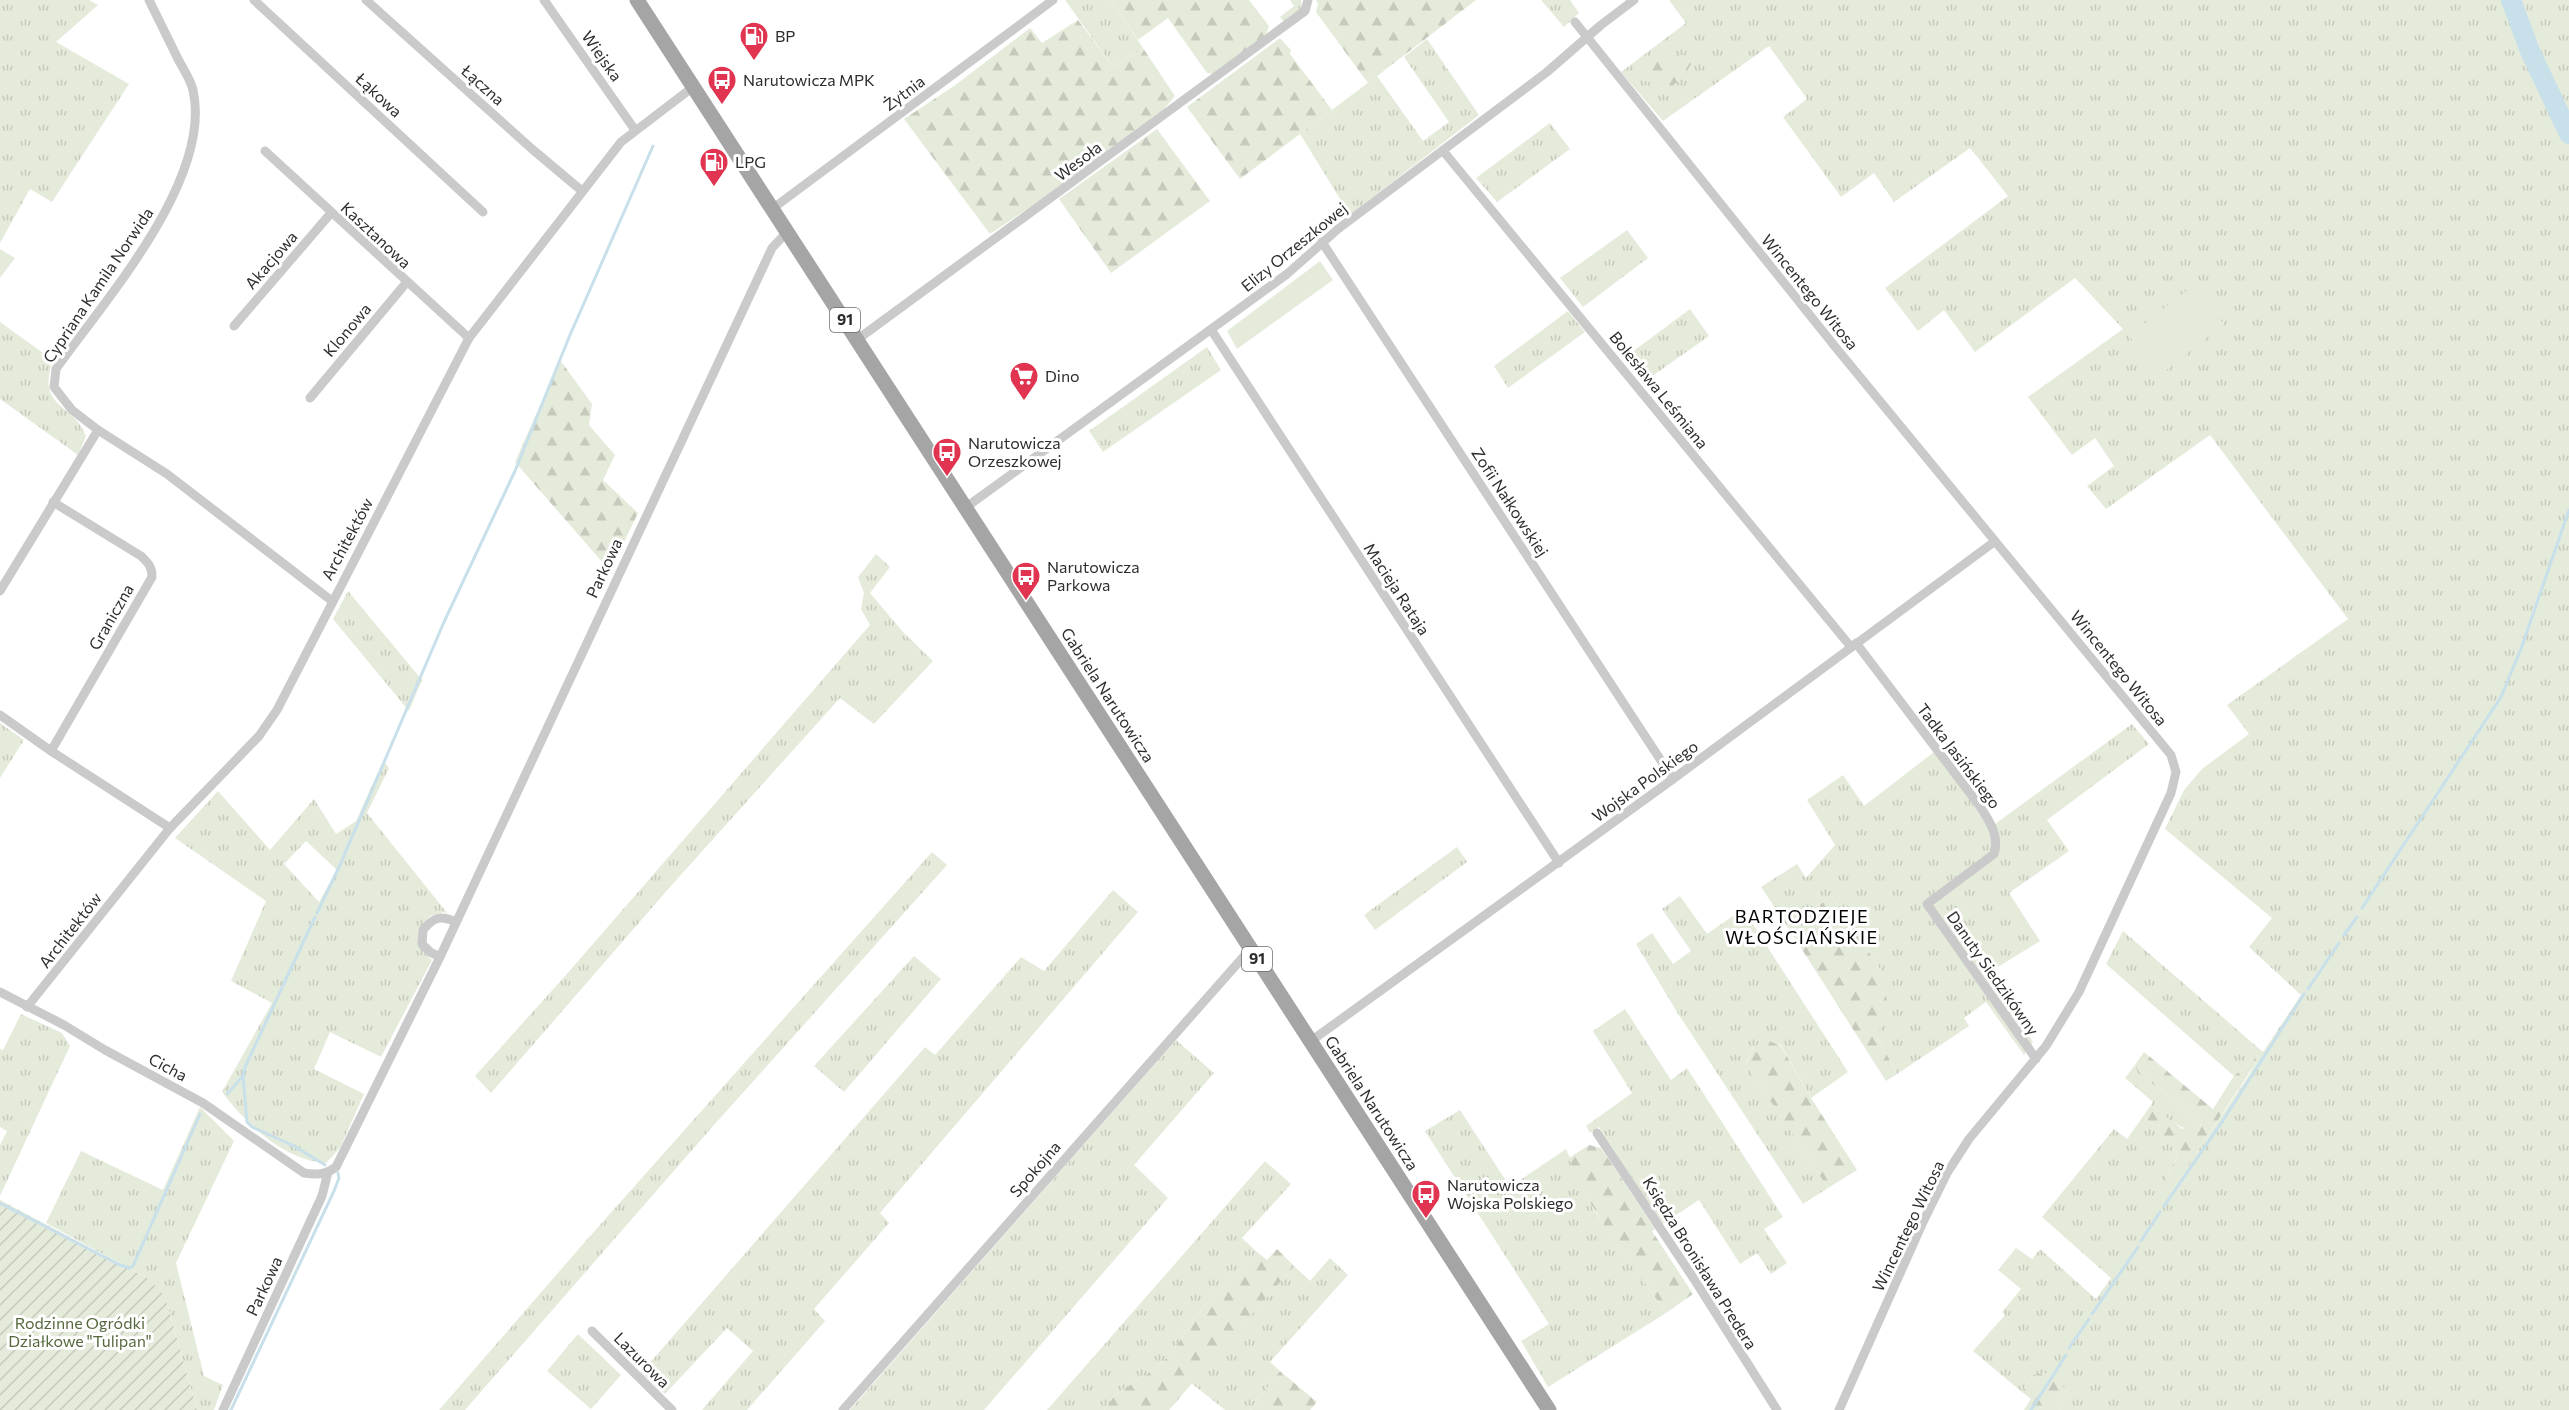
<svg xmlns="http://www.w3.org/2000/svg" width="2569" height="1410" font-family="Commissioner,sans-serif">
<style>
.grass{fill:url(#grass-tufts);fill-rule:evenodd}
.forest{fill:url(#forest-firs)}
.park{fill:#e5ebdb}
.garden{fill:url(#garden-furrows)}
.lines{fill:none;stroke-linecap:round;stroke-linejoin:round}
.stream{stroke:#c8e0ea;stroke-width:3}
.river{stroke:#c8e0ea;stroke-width:20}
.street{stroke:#cacaca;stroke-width:9}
.primary{stroke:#a5a5a5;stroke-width:15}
.labels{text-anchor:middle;stroke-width:6;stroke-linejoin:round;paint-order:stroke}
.shield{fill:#fff;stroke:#6c6c6c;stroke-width:1.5}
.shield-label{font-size:15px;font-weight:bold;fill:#2d2d2d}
.poi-label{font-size:16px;fill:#2d2d2d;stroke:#fff;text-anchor:start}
.street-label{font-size:16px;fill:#2d2d2d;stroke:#fff}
.park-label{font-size:16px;fill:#54683c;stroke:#fff}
.neighbourhood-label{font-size:18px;letter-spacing:1.5px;fill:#000;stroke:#fff}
</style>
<defs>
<pattern id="grass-tufts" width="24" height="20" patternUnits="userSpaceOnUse" patternTransform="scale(1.5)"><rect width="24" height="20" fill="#e5ebdb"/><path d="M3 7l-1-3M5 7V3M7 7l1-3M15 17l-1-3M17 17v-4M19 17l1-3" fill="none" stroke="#c5cabc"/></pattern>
<pattern id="forest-firs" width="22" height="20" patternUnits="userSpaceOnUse" patternTransform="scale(1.5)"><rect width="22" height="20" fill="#e5ebdb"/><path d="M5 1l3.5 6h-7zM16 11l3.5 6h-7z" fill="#c5cabc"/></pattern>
<pattern id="garden-furrows" width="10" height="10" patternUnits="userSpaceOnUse" patternTransform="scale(1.5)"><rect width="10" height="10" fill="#e5ebdb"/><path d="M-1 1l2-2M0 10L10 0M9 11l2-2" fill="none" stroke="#c5cabc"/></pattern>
</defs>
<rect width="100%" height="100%" fill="#fff"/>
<g class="grass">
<path d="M0,0H89L98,5L56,42L129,84L52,202L30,189L0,243Z"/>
<path d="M1065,0H1111L1143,48L1113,67Z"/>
<path d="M1290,0H1301L1302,8L1284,22L1280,17L1294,6Z"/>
<path d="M1541,0H1570L1579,13L1564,27Z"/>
<path d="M1669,0H2569V1410H2059L2066,1390L2033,1375L2022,1392L1973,1351L2005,1315L2002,1312L2021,1289L1998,1270L2016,1248L2032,1259L2040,1249L2096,1299L2111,1278L2042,1217L2114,1129L2127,1139L2144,1115C2154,1130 2169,1140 2178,1155L2167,1175L2173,1187L2249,1075L2261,1054L2234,1076L2106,964L2123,931L2263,1052L2301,995L2249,947L2272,918L2165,829L2184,790L2202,769L2249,734L2227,705L2348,619L2210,435L2106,509L2087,486L2114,466L2095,438L2072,455L2028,397L2123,329L2075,278L1975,352L1944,310L1918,331L1885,288L2008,196L1970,148L1894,202L1874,173L1841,197L1783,117L1807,99L1769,46L1663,121L1621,72L1686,23Z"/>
<path d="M1427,39L1479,115L1350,215L1300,134L1377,76L1423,141L1449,122L1404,57Z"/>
<path d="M1550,123L1570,149L1497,202L1476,178Z"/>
<path d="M1627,230L1648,258L1583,307L1560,278Z"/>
<path d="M0,249L15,258L0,278Z"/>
<path d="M1690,309L1709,336L1644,382L1624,358Z"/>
<path d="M1568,311L1585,332L1508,388L1494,366Z"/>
<path d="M0,322L53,360C36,409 73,402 86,436L78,455L0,399Z"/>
<path d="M1207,347L1221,370L1103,452L1089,431Z"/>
<path d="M876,554L890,567L870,593L903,632L933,661L874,724L840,698L670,887L491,1093L475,1076L566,975L870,625L861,609L864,593L858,577Z"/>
<path d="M348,591L422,680L409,711L333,619Z"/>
<path d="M0,723L24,740L0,778Z"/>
<path d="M2132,724L2149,744L2047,820L2069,851L2009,893L2040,941L1988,973L2033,1042L2024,1055L1986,1002L1964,1018L1969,1026L1897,1074L1876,1034L1882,972L1832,896L1787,926L1761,887L1797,864L1806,878L1835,845L1807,800L1843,775L1864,806L1934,752L1991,827Z"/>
<path d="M383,761L389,768L367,813L448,914L444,912L430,916L418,931L419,946L432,960L381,1057L330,1032L314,1069L364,1094L340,1148L326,1163C284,1160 246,1124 222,1092L272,1003L231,981L266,901L175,838L218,791L270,850L314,799L336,834L356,821ZM306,841L337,870L319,902L284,864Z"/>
<path d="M1457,847L1467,862L1375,930L1364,915Z"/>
<path d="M932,852L947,865L714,1125L465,1410H439L583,1244Z"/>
<path d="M1113,890L1138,912L880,1213L889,1223L814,1309L825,1321L747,1410H702L753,1351L727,1328L665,1394L641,1373L925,1047L935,1055L1021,957L1044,971Z"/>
<path d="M1680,896L1707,934L1743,909L1848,1072L1811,1098L1781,1045L1767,1041L1753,1048L1746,1063L1828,1188L1803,1204L1677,1012L1636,944L1652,933L1673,964L1691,951L1662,909Z"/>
<path d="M914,956L941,979L844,1092L814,1066Z"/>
<path d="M1625,1009L1671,1080L1687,1068L1783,1217L1764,1229L1787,1263L1771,1274L1757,1253L1740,1264L1699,1200L1662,1224L1599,1127L1590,1133L1586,1126L1632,1093L1593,1031Z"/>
<path d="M21,1014L62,1033L70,1046L0,1196V1145L7,1131L0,1127V1049L3,1050Z"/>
<path d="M1176,1040L1214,1073L1134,1165L1168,1198L984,1410H850Z"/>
<path d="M2135,1065L2138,1073L2202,1122L2198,1130C2176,1129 2168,1119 2151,1105L2153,1102L2125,1078Z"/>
<path d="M200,1107L234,1141L176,1263L204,1376L223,1385L214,1410H197L167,1303L147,1278L46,1223L81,1151L163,1190Z"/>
<path d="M1460,1110L1510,1187L1566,1149L1593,1209L1666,1313L1548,1387L1521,1341L1549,1324L1425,1131Z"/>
<path d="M1265,1161L1291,1184L1242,1238L1257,1252L1204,1306L1169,1356L1146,1375L1116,1394L1104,1410H1047Z"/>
<path d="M1330,1258L1348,1275L1270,1362L1280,1371L1250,1410H1225L1191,1383L1294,1266L1310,1281Z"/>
<path d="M578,1334L621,1375L591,1409L547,1371Z"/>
</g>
<g class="forest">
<path d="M1111,0H1249L1269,26L1266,35L1214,74L1207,73L1168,18L1138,40Z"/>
<path d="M1316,0H1476L1368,83L1316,12L1318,4Z"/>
<path d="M1078,20L1113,67L1143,48L1175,96L1164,109L1066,183L990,234L904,119L954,86L1030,28L1042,43Z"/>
<path d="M1280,38L1291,50L1290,54L1332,110L1240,179L1187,107Z"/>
<path d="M1677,55L1686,56L1691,64L1683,78L1672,86L1644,81L1642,70L1654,62Z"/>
<path d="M1157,129L1210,201L1111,273L1059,199Z"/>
<path d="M560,360L592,404L589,425L615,455L603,480L638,513L610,571L515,462Z"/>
<path d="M1832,896L1882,972L1887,1001L1886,1022L1876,1034L1897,1074L1886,1081L1787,926Z"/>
<path d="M1767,1040L1781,1046L1811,1098L1857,1170L1828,1188L1746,1064L1753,1048Z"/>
<path d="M2144,1052L2213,1109L2234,1076L2263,1052L2173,1188L2165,1183L2167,1175L2178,1155C2169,1140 2154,1130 2144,1115L2151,1105L2182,1129L2191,1125L2198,1130L2202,1122L2138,1073L2135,1065Z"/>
<path d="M1589,1145L1601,1148L1655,1229L1652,1231L1693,1294L1666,1313C1632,1262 1590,1215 1569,1158Z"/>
<path d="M1277,1249L1294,1266L1169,1410H1104L1116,1394L1146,1375L1169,1356L1204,1306L1257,1252L1267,1260Z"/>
<path d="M1280,1371L1317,1402L1310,1410H1250Z"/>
<path d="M2046,1373L2056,1379L2066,1390L2059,1410H2024L2031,1399L2022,1392L2033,1375Z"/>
</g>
<g class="park">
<path d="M1320,261L1333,280L1237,349L1227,331Z"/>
<path d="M2191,287L2224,324L2160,375L2129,336Z"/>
</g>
<path class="garden" d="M0,1200L147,1278L161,1291L167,1303L197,1410H0Z"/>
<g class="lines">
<g class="stream">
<path d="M2362,908L2501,697L2521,649L2569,510"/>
<path d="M317,913L340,865L444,622L515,471L570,335L653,146"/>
<path d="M315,917L245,1067L243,1076L247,1122L252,1127L294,1146L325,1165"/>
<path d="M2344,935L2357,917"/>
<path d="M2308,989L2339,943"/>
<path d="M227,1094L243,1076"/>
<path d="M0,1203L120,1265L130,1268L133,1266L200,1114"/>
<path d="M2164,1206L2222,1122L2304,994"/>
<path d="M2141,1241L2160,1212"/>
<path d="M2092,1314L2138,1247"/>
<path d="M2069,1348L2089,1319"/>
<path d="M231,1410L334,1191L339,1178L338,1173"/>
<path d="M2031,1410L2066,1355"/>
</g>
<path class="river" d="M2511,0L2530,51L2569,134"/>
<g class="street">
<path d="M149,0C159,20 169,41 179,61C184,70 191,81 193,90C213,179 105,300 56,369L54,387L72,410L98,430L167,474L332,601"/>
<path d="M254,0L483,212"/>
<path d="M366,0L532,149L582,191"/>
<path d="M544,0L635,130"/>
<path d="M1575,22L1837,349L2171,755L2176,772L2171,793L2079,992L2046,1046L1969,1139L1947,1173L1923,1222L1839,1410"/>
<path d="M265,151L469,338"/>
<path d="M1444,152L1851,647"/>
<path d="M772,209L1053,0"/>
<path d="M1322,242L1673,779"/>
<path d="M234,326L331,213"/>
<path d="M1212,331L1559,863"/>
<path d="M858,339L1305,11L1308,0"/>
<path d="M310,398L406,283"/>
<path d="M965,508L1287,274L1338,229L1547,72L1601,25L1634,0"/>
<path d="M0,591L98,430"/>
<path d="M1856,643L1979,805C1989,820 2000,836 1994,854L1927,904L2036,1059"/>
<path d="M0,715L51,751L170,828"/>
<path d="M51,751L152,577C152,566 148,563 141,556L53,502"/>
<path d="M440,957L430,952L422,944L423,930C434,917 440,915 456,922"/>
<path d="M0,992L64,1025L105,1050L203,1103L304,1173C317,1175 325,1175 336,1167L440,957L772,248L787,232"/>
<path d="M27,1007L170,828L259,736L277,710L469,338L621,142L693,87"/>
<path d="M1311,1041L1673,779L1994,542"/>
<path d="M1597,1133L1696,1282L1777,1410"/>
<path d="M592,1331L672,1410"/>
<path d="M223,1410L322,1196L328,1172"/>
<path d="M843,1410L1245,955L1252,950"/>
</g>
<path class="primary" d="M637,0L1549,1410"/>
</g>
<defs>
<g id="fuel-pin" transform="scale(1.5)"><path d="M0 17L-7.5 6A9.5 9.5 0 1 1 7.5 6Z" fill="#e03450" stroke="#fff"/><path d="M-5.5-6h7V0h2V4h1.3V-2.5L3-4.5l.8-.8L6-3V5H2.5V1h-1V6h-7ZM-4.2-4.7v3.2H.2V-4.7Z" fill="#fff"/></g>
<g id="bus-pin" transform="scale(1.5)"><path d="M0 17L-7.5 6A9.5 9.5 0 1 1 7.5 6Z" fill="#e03450" stroke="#fff"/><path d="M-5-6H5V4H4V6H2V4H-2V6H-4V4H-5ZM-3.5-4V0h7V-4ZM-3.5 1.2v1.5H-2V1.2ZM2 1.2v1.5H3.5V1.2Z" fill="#fff"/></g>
<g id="supermarket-pin" transform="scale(1.5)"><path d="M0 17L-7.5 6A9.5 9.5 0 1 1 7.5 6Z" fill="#e03450" stroke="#fff"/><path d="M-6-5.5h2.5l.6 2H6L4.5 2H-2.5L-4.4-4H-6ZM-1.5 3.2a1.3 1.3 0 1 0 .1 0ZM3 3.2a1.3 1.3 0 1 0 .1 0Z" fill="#fff"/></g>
</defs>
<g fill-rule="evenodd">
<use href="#fuel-pin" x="754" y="36"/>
<use href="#bus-pin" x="722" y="80"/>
<use href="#fuel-pin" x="714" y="162"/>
<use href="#supermarket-pin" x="1024" y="376"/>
<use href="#bus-pin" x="947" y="452"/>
<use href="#bus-pin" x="1026" y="576"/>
<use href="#bus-pin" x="1426" y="1194"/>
</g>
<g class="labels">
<g class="shield">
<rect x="830" y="308" width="30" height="24" rx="4.5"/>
<rect x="1242" y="947" width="30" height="24" rx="4.5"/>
</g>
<g class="shield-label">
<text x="845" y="325">91</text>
<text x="1257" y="964">91</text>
</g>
<g class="poi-label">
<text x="775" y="42">BP</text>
<text x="743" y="86">Narutowicza MPK</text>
<text x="735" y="168">LPG</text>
<text x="1045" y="382">Dino</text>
<text x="968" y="449">Narutowicza<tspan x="968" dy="18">Orzeszkowej</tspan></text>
<text x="1047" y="573">Narutowicza<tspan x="1047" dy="18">Parkowa</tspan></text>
<text x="1447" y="1191">Narutowicza<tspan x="1447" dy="18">Wojska Polskiego</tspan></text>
</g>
<g class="street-label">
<text transform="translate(602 56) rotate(55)" y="6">Wiejska</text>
<text transform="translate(483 85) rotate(42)" y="6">Łączna</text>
<text transform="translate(904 93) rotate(-37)" y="6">Żytnia</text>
<text transform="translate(379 95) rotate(43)" y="6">Łąkowa</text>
<text transform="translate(1078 161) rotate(-37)" y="6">Wesoła</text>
<text transform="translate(376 235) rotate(43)" y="6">Kasztanowa</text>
<text transform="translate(1294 247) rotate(-39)" y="6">Elizy Orzeszkowej</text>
<text transform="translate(271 260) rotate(-49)" y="6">Akacjowa</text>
<text transform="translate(98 285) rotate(-56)" y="6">Cypriana Kamila Norwida</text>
<text transform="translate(1810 292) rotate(51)" y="6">Wincentego Witosa</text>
<text transform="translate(347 330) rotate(-50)" y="6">Klonowa</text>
<text transform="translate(1659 390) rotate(51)" y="6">Bolesława Leśmiana</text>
<text transform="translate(1510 502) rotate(57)" y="6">Zofii Nałkowskiej</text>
<text transform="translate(347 539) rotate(-62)" y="6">Architektów</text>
<text transform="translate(604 568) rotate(-65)" y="6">Parkowa</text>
<text transform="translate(1397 589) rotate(57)" y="6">Macieja Rataja</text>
<text transform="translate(111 617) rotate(-60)" y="6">Graniczna</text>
<text transform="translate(2119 668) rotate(51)" y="6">Wincentego Witosa</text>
<text transform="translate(1108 695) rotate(57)" y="6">Gabriela Narutowicza</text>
<text transform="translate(1959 756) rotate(53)" y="6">Tadka Jasińskiego</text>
<text transform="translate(1645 781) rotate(-36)" y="6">Wojska Polskiego</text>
<text transform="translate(70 930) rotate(-52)" y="6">Architektów</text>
<text transform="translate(1993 973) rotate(55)" y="6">Danuty Siedzikówny</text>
<text transform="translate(168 1067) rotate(28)" y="6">Cicha</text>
<text transform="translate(1372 1103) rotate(57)" y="6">Gabriela Narutowicza</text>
<text transform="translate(1035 1169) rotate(-49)" y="6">Spokojna</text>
<text transform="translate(1908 1226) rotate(-64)" y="6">Wincentego Witosa</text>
<text transform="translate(1700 1263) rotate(58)" y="6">Księdza Bronisława Predera</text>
<text transform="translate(264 1286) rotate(-65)" y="6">Parkowa</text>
<text transform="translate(642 1360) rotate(45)" y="6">Lazurowa</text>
</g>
<g class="park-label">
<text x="80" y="1329">Rodzinne Ogródki<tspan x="80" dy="18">Działkowe "Tulipan"</tspan></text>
</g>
<g class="neighbourhood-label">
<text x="1802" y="923">BARTODZIEJE<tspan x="1802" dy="21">WŁOŚCIAŃSKIE</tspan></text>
</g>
</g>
</svg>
